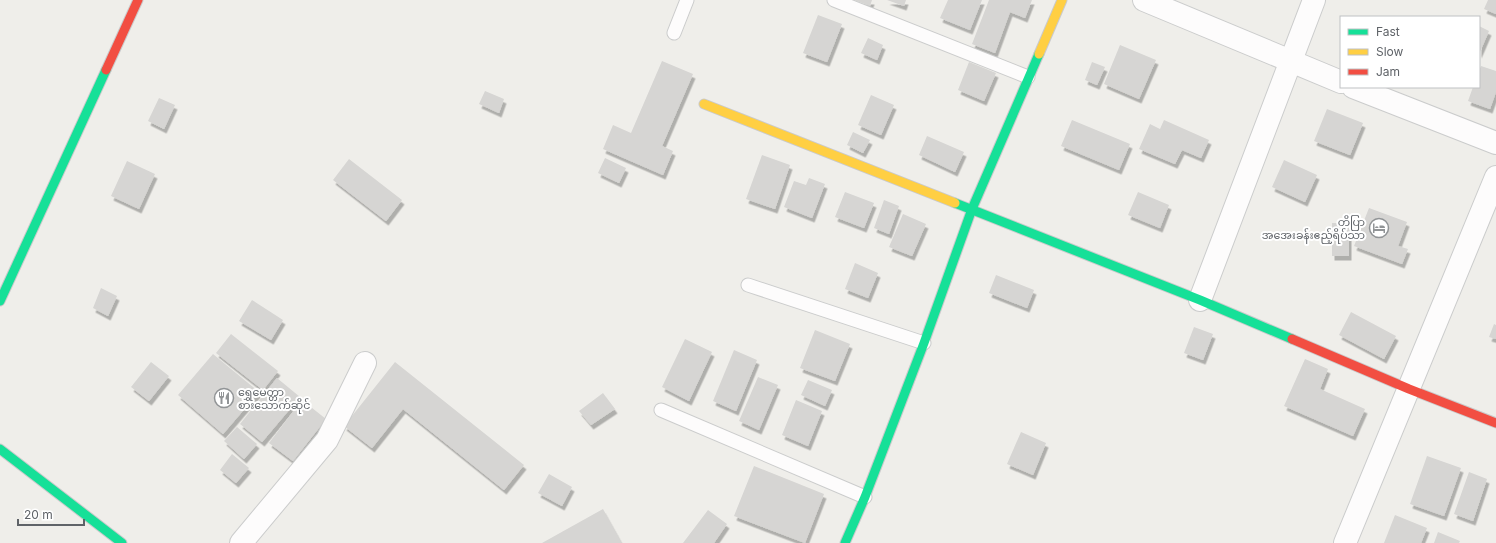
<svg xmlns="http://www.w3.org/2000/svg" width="1496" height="543" font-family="Inter,'Noto Sans Myanmar',sans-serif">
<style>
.building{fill:#d6d5d3;filter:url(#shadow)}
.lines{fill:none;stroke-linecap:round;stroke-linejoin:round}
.lane-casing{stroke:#cbcccc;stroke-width:15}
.street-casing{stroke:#cbcccc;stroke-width:24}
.fast-casing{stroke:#cacacb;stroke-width:11}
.slow-casing{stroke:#cacacb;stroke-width:11}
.jam-casing{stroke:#cacacb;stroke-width:11}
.lane{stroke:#fdfcfc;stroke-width:13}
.street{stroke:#fdfcfc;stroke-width:22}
.fast{stroke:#16e098;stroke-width:9}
.slow{stroke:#ffcf43;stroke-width:9}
.jam{stroke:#f24e42;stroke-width:9}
.labels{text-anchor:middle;stroke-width:4;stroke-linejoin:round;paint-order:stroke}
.poi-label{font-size:11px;fill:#5f6368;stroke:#fff;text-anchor:end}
</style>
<defs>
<filter id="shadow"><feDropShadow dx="2.5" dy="4.5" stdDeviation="0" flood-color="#0004"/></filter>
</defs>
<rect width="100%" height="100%" fill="#efeeea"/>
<g class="building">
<path d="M854,0H872L870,6Z"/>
<path d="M887,0H906L904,6Z"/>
<path d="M948,0H982L970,30L940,18Z"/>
<path d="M989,0H1032L1025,18L1010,12L995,53L972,44Z"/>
<path d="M1488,0H1496V14L1484,9Z"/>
<path d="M818,15L842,24L827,62L803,53Z"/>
<path d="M1479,26L1489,31L1479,54Z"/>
<path d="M868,38L883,45L877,60L861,53Z"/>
<path d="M1120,45L1156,60L1139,99L1104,84Z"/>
<path d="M662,61L693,74L662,146L673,151L663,175L603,149L613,125L631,133Z"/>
<path d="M969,62L996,73L984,101L958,90Z"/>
<path d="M1092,62L1105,67L1097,85L1085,80Z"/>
<path d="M1481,66L1496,71V92L1490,109L1468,101L1473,87H1479V71Z"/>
<path d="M485,91L504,99L499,113L479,104Z"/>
<path d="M871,95L894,105L881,135L858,125Z"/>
<path d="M159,98L175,105L164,129L148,121Z"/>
<path d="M1327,109L1363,123L1350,155L1314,141Z"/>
<path d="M1072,120L1130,144L1119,170L1061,146Z"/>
<path d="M1164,120L1209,140L1201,158L1182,150L1175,164L1139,149L1150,124L1160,129Z"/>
<path d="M853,132L870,140L863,153L847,145Z"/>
<path d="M927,136L964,152L955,172L919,155Z"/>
<path d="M762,155L790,165L775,209L746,199Z"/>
<path d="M605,158L626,168L619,183L598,173Z"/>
<path d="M349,159L402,200L386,221L333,180Z"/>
<path d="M1284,160L1317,175L1305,202L1272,187Z"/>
<path d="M127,161L155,174L139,209L111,196Z"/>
<path d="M809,178L825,184L812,218L784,207L794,181L806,185Z"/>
<path d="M845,192L874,203L864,228L835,217Z"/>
<path d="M1138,192L1169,205L1160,228L1128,215Z"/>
<path d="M884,200L899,206L889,234L874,228Z"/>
<path d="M1369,208L1407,222L1398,246L1408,249L1402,264L1354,246Z"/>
<path d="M903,214L926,224L912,256L889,247Z"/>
<rect x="1332" y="223" width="17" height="33"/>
<path d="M855,263L878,273L868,298L845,289Z"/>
<path d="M996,275L1034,290L1027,308L989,293Z"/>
<path d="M101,288L117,296L108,316L93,308Z"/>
<path d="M252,300L283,320L271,340L239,321Z"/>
<path d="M1351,312L1396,336L1384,359L1339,335Z"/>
<path d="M1494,324L1496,325V339L1489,337Z"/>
<path d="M1194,327L1213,334L1203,360L1184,353Z"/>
<path d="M815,330L850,344L835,381L800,368Z"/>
<path d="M231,334L278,371L263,390L216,353Z"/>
<path d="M685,339L712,352L689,401L662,387Z"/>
<path d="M734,350L757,360L736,411L713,401Z"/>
<path d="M213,354L259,392L223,434L178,395Z"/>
<path d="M1305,359L1328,369L1320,389L1365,409L1353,436L1284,406Z"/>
<path d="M151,362L169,376L149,401L131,387Z"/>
<path d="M395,362L524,465L504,490L403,409L372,448L344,426Z"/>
<path d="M758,377L778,385L759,430L739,421Z"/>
<path d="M277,378L300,397L262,442L240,424Z"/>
<path d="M808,380L832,390L825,406L801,395Z"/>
<path d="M603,393L615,409L591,425L579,411Z"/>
<path d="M302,400L326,419L293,461L269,443Z"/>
<path d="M796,400L822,411L808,446L782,435Z"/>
<path d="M237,427L257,444L244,459L224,441Z"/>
<path d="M1021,432L1046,443L1033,475L1007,464Z"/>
<path d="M232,454L249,468L236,483L220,470Z"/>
<path d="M1427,456L1461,468L1444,516L1410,504Z"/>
<path d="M754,466L824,494L805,543L734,516Z"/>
<path d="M1469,472L1487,479L1473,521L1454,514Z"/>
<path d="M549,474L572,487L562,506L538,493Z"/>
<path d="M603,509L622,543H542Z"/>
<path d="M708,510L727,524L714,543H683Z"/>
<path d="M1395,515L1427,528L1421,543H1384Z"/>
<path d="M1438,532L1460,541L1459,543H1434Z"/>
</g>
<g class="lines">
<g class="lane-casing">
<g id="lane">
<path d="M834,0L1028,77"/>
<path d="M674,33L687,0"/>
<path d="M748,285L924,343"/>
<path d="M661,410L865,497"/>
</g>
</g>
<g class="street-casing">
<g id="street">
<path d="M1144,0L1341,82"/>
<path d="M1353,87L1496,143"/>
<path d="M1200,300L1314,0"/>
<path d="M241,543L327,440L365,363"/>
<path d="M1345,543L1496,177"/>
</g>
</g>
<g class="fast-casing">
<g id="fast">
<path d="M955,203L1200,300L1292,339"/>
<path d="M0,301L106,70"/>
<path d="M0,449L122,543"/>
<path d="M845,543L865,497L924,343L972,209L1039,54"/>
</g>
</g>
<g class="slow-casing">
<g id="slow">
<path d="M1039,54L1062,0"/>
<path d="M704,104L955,203"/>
</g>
</g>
<g class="jam-casing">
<g id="jam">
<path d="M106,70L138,0"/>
<path d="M1292,339L1409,389L1496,423"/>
</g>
</g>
<use href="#lane" class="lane"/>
<use href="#street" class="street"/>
<use href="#fast" class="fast"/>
<use href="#slow" class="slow"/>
<use href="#jam" class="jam"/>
</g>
<defs>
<g id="hotel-ring" transform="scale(1)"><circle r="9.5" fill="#fff" stroke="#919496" stroke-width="1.5"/><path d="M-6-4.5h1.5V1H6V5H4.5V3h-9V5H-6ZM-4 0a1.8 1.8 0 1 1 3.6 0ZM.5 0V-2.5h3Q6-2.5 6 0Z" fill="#919496"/></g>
<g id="restaurant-ring" transform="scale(1)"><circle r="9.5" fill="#fff" stroke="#919496" stroke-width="1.5"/><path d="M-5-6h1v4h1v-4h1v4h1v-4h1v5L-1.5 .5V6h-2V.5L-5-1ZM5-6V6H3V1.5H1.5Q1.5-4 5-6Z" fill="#919496"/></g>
</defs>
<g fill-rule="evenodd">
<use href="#hotel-ring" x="1379" y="228"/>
<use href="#restaurant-ring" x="224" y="398"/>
</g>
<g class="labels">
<g class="poi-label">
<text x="1365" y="226">တိပြာ<tspan x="1365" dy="13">အအေးခန်းဧည့်ရိပ်သာ</tspan></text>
<text x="238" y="396" text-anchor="start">ရွှေမေတ္တာ<tspan x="238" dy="13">စားသောက်ဆိုင်</tspan></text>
</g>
</g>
<rect x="1340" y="16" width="140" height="72" fill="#ffffff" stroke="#bfc1c3"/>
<rect x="1348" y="29" width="20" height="6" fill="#16e098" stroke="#bfc1c3"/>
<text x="1376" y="36" font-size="12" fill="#5f6368">Fast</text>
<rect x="1348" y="49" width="20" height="6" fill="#ffcf43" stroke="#bfc1c3"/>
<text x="1376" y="56" font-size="12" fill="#5f6368">Slow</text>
<rect x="1348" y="69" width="20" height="6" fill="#f24e42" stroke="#bfc1c3"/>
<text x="1376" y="76" font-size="12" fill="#5f6368">Jam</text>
<path d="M18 519v6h66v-6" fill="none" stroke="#5f6368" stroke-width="2"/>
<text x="24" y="519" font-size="12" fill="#5f6368" stroke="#ffffff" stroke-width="3" paint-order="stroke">20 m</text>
</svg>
